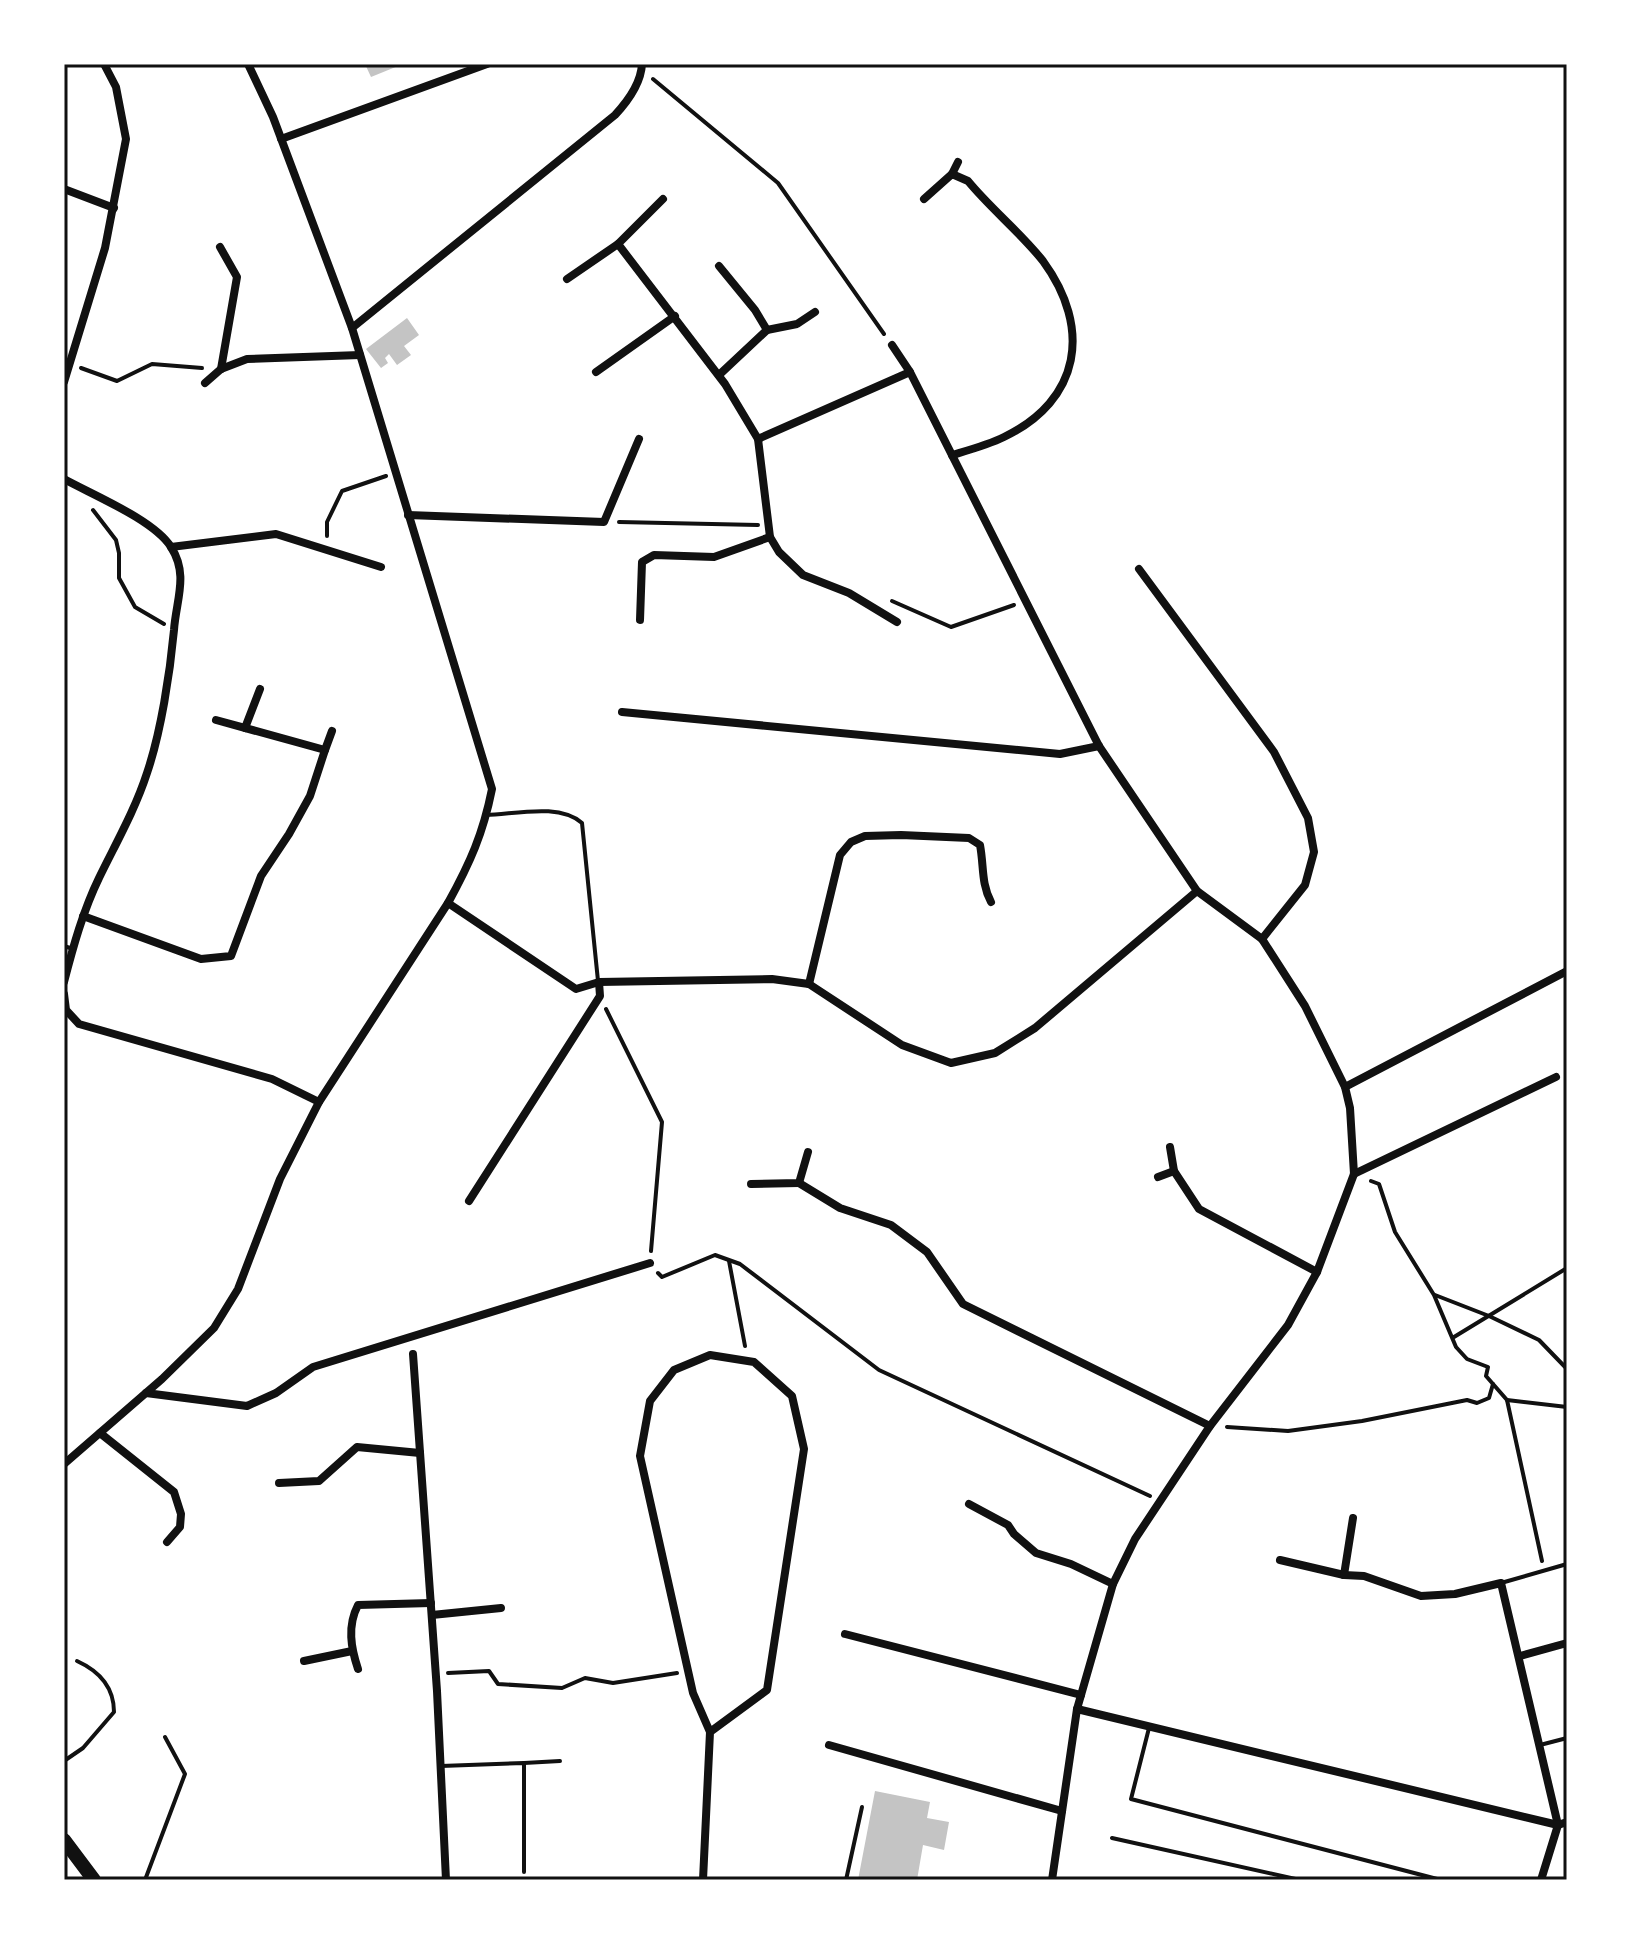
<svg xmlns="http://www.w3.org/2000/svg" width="1631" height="1944" font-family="'Golos Text',sans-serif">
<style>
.building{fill:#c4c4c4}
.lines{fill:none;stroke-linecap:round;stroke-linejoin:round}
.path{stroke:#111;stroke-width:4}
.service{stroke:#111;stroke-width:4}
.minor{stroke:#111;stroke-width:8}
.primary{stroke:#111;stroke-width:14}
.neatline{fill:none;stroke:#111;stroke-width:3}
</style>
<rect width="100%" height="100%" fill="#fff"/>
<g class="building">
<path d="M365,64H403L371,77Z"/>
<path d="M407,318L419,335L404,346L411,355L397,365L389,354L385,358L388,363L381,368L366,349Z"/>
<path d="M875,1791L930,1802L927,1818L949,1822L944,1850L923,1845L917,1880H858Z"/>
</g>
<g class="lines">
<g class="path">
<path d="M653,79L778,183L884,334"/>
<path d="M81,368L117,381L152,364L202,368"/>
<path d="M93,510L116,540L119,553V578L135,607L164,624"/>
<path d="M619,522L758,525"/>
<path d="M327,536V522L342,491L386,476"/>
<path d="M892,601L951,627L1014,605"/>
<path d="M606,1009L662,1122L651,1251"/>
<path d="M1371,1181L1379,1184L1395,1232L1434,1295L1456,1347L1467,1359L1488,1367L1486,1376L1507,1400L1542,1561"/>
<path d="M729,1261L745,1346"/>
<path d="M658,1273L662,1277L715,1255L740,1264L879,1370L1150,1496"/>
<path d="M1435,1295L1489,1316L1539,1340L1567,1369"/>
<path d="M1454,1337L1567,1268"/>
<path d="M1507,1400L1567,1407"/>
<path d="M1227,1427L1288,1431L1362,1421L1467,1400L1477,1403L1489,1398L1493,1384"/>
<path d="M448,1673L489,1671L498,1684L562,1688L585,1678L613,1683L677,1673"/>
</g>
<g class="service">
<path d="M486,815C516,814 559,803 582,823L598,981"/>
<path d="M64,946L73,949"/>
<path d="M1501,1583L1567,1564"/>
<path d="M1149,1728L1131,1799L1441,1880"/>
<path d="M1540,1745L1567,1738"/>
<path d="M64,1761L83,1748L114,1712C114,1686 99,1671 77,1661"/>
<path d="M524,1763L560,1761"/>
<path d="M441,1766L524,1763V1872"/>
<path d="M1112,1838L1300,1880"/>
<path d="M145,1880L185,1774L165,1737"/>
<path d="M846,1880L862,1807"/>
</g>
<g class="minor">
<path d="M281,139L487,64"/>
<path d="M952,174L958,162"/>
<path d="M64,189L114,208"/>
<path d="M663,199L618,244L725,384L758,439L910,372"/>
<path d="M924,199L952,174L968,181C991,209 1021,233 1043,261C1092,328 1081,400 1004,437C988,445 969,450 952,455"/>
<path d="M220,247L237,277L221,369"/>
<path d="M567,279L618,244"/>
<path d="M352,328L615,115C628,101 641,84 642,64"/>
<path d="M767,330L797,324L815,312"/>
<path d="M892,345L910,372L1099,746L1197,891L1262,939L1305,1006L1345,1087L1350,1108L1354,1174L1317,1272L1288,1325L1210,1426L1135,1539L1113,1584L1077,1709L1052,1880"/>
<path d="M596,372L675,316"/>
<path d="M719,375L767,330L755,310L719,266"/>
<path d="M64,382L105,248L126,139L116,87L104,64"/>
<path d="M205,383L221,369L247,359L360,355"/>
<path d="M758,439L770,537L779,552L803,575L849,593L897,622"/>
<path d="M64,479C93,495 154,520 171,547C189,575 176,600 174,630C170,673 161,732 147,773C135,810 116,843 99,878C83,911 73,947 64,982"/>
<path d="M408,515L604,522L639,439"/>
<path d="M171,547L276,534L381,567"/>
<path d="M1139,569L1274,752L1308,818L1314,852L1305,885L1262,939"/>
<path d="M640,620L642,562L654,555L714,557L770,537"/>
<path d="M622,712L1060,754L1099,746"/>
<path d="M245,728L260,689"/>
<path d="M325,750L332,731"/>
<path d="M448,903L576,989L599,982L772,979L809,984L902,1045L951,1063L995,1053L1035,1028L1197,891"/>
<path d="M83,916L201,959L231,956L261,876L289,834L310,796L325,750L216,720"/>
<path d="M809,984L840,855L851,842L865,836L901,835L969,838L980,845C984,866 981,883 991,902"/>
<path d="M64,994L66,1010L79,1024L272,1079L319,1102"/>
<path d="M1345,1087L1567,971"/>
<path d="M1170,1147L1174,1171L1199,1209L1317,1272"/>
<path d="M1354,1174L1556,1077"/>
<path d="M1158,1177L1174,1171"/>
<path d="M799,1183L840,1208L891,1225L927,1252L963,1304L1210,1426"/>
<path d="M751,1184L799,1183L808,1152"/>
<path d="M469,1201L600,996L599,982"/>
<path d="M413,1354L437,1691L446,1880"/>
<path d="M146,1393L247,1406L276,1393L313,1367L650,1263"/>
<path d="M100,1433L174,1492L181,1514L180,1527L167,1542"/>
<path d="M64,1464L162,1379L214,1328L238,1289L280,1179L319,1102L448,903C470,863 483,834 492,789L352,328L273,117L248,64"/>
<path d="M279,1483L319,1481L357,1447L420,1453"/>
<path d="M969,1504L1008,1525L1014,1534L1036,1553L1071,1564L1113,1584"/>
<path d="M1280,1560L1344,1575L1364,1576L1421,1596L1455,1594L1501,1583L1558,1825L1541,1880"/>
<path d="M1344,1575L1353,1518"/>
<path d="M432,1615L501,1608"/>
<path d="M845,1634L1081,1695"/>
<path d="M1520,1656L1567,1643"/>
<path d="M304,1661L352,1651"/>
<path d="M358,1669C351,1648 347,1626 358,1605L431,1603"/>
<path d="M1077,1709L1558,1825L1567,1822"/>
<path d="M829,1745L1062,1811"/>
<path d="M703,1880L710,1732L693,1693L640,1456L650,1401L674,1370L710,1355L754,1362L792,1396L804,1449L767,1690L710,1732"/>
</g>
<path class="primary" d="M64,1840L94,1880"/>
</g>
<rect width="1631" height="1944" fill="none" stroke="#ffffff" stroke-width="132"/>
<rect x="66" y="66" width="1499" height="1812" class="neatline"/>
</svg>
